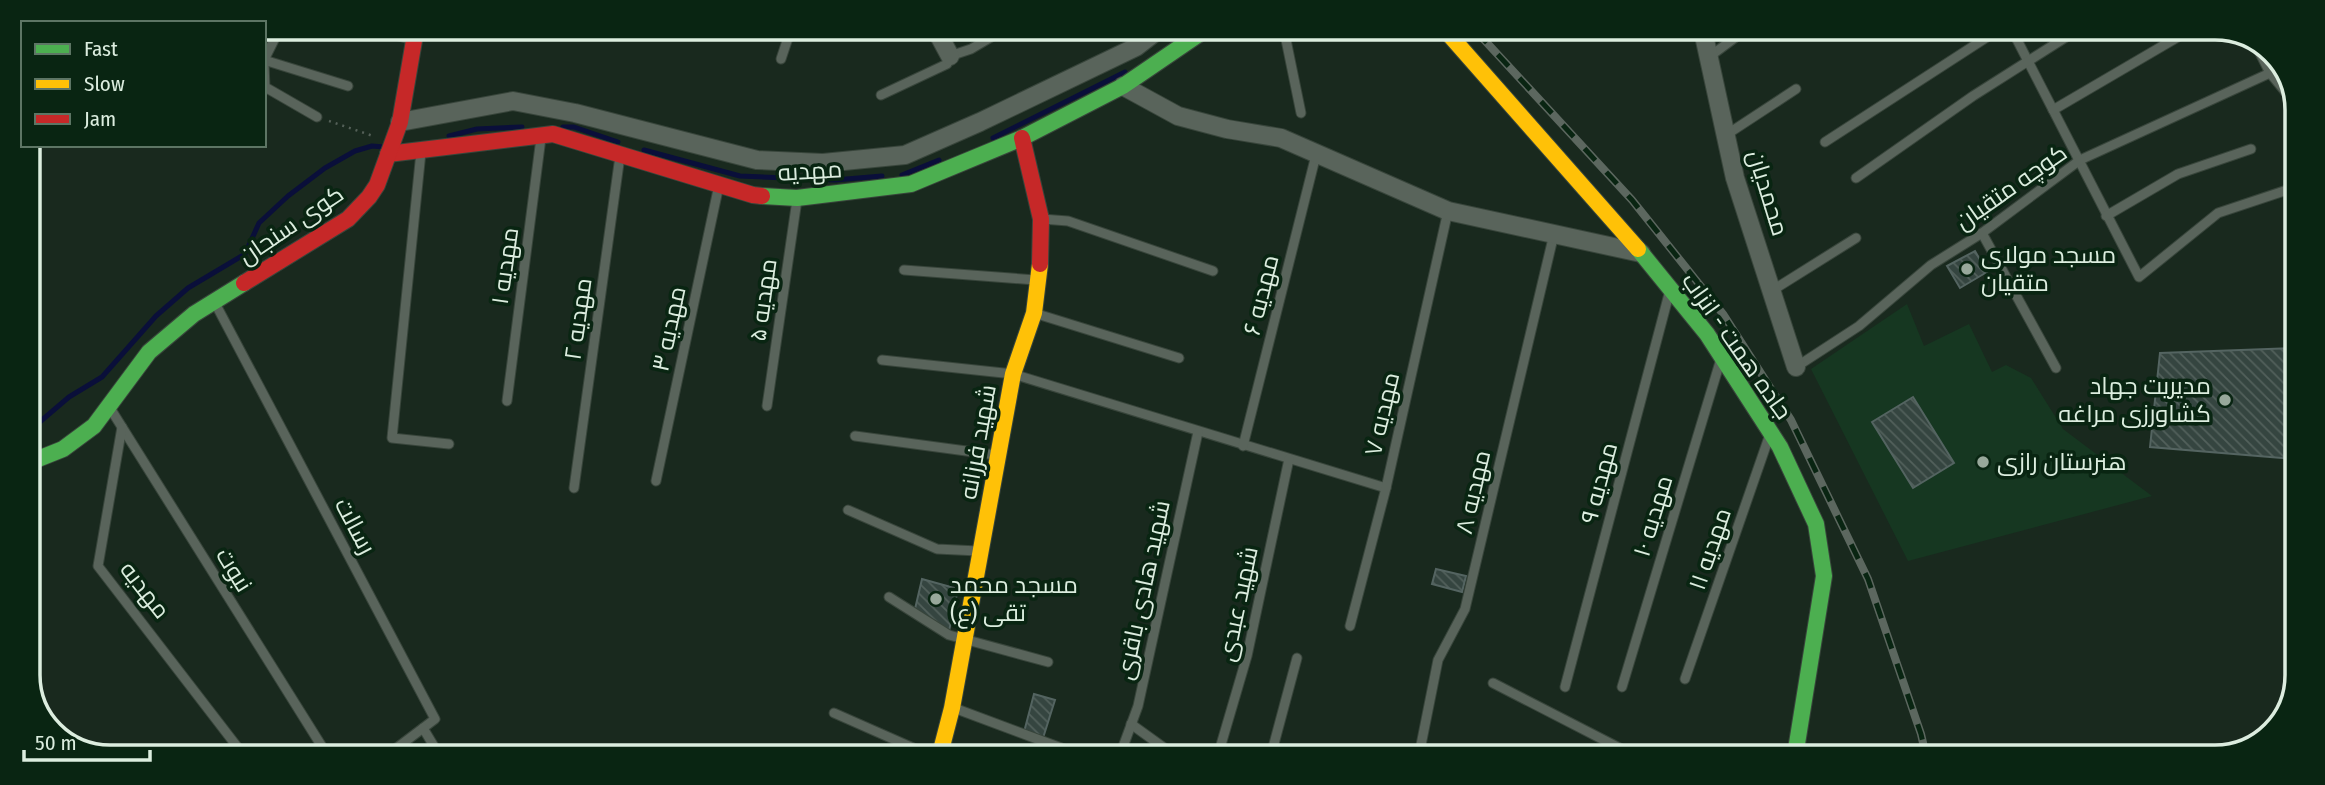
<svg xmlns="http://www.w3.org/2000/svg" width="2325" height="785" font-family="'Fira Sans Condensed',Cairo,sans-serif">
<style>
.built{fill:#163721}
.lines{fill:none;stroke-linecap:round;stroke-linejoin:round}
.stream{stroke:#0a0f3a;stroke-width:5}
.building{fill:url(#building-back-hatch);stroke:#546461;stroke-width:2}
.lane-casing{stroke:#38453b;stroke-width:11}
.street-casing{stroke:#38453b;stroke-width:20}
.fast-casing{stroke:#38453b;stroke-width:18}
.slow-casing{stroke:#38453b;stroke-width:18}
.jam-casing{stroke:#38453b;stroke-width:18}
.path{stroke:#546058;stroke-width:2.5;stroke-dasharray:2 5;stroke-linecap:butt}
.lane{stroke:#59645b;stroke-width:9}
.street{stroke:#59645b;stroke-width:18}
.fast{stroke:#4caf50;stroke-width:16}
.slow{stroke:#ffc107;stroke-width:16}
.jam{stroke:#c62828;stroke-width:16}
.rail-casing{stroke:#5c675f;stroke-width:8}
.rail{stroke:#092512;stroke-width:5;stroke-dasharray:16;stroke-linecap:butt}
.poi-dot{fill:#98a89b;stroke:#092512;stroke-width:2.5}
.labels{text-anchor:middle;stroke-width:7;stroke-linejoin:round;paint-order:stroke}
.street-label{font-size:24px;fill:#dceddf;stroke:#092512}
.poi-label{font-size:24px;fill:#dceddf;stroke:#092512;text-anchor:start}
.rim{fill:none;stroke:#dceddf;stroke-width:3.5}
</style>
<defs>
<pattern id="building-back-hatch" width="6" height="6" patternUnits="userSpaceOnUse" patternTransform="scale(1.75)"><rect width="6" height="6" fill="#354540"/><path d="M-1 5l2 2M0 0l6 6M5-1l2 2" fill="none" stroke="#52605b"/></pattern>
</defs>
<rect width="100%" height="100%" fill="#19291e"/>
<path class="built" d="M1907,304L1924,346L1969,324L1992,372L2006,365L2031,378L2063,429L2152,496L1908,561L1811,369Z"/>
<g class="lines">
<g class="stream">
<path d="M563,127H574L618,142"/>
<path d="M449,136L477,129L522,127"/>
<path d="M993,138L1125,72"/>
<path d="M644,150L740,176L835,180L882,176"/>
<path d="M902,175L939,160"/>
<path d="M28,432L69,397L102,377L156,316L188,288L245,254L259,223L288,196L325,168L355,151L372,146L384,147"/>
</g>
</g>
<g class="building">
<path d="M1975,251L1987,272L1960,288L1947,266Z"/>
<path d="M2295,348L2294,459L2150,447L2160,353Z"/>
<path d="M1913,397L1954,463L1913,488L1872,422Z"/>
<path d="M1436,569L1466,576L1462,592L1432,584Z"/>
<path d="M922,579L958,589L949,631L915,609Z"/>
<path d="M1034,694L1055,700L1043,738L1024,732Z"/>
</g>
<g class="lines">
<g class="lane-casing">
<g id="lane">
<path d="M374,29L413,40"/>
<path d="M1284,30L1301,113"/>
<path d="M2013,32L2139,277L2218,213L2296,187"/>
<path d="M2255,43L2270,73L2297,106"/>
<path d="M1709,57L1744,31"/>
<path d="M781,59L791,29"/>
<path d="M264,60L348,86"/>
<path d="M264,60L280,28"/>
<path d="M264,64L265,87L317,117"/>
<path d="M881,95L947,64L950,56L971,49L1003,30"/>
<path d="M2053,110L2183,34"/>
<path d="M1726,135L1796,89"/>
<path d="M1825,142L1995,32"/>
<path d="M421,152L392,438L449,444"/>
<path d="M1856,178L1973,96L2074,32"/>
<path d="M2106,216L2178,174L2251,149"/>
<path d="M1042,219L1068,221L1213,271"/>
<path d="M1982,233L2056,368"/>
<path d="M904,270L1036,280"/>
<path d="M1773,290L1856,238"/>
<path d="M215,303L435,719L390,753"/>
<path d="M1034,313L1179,358"/>
<path d="M882,360L1013,374L1386,488"/>
<path d="M1796,367L1859,326L1931,265L1982,233L2080,160L2270,73"/>
<path d="M507,401L541,138"/>
<path d="M767,406L797,200"/>
<path d="M110,408L326,753"/>
<path d="M122,427L98,566L242,753"/>
<path d="M855,436L996,455"/>
<path d="M1243,446L1316,155"/>
<path d="M656,481L719,185"/>
<path d="M574,488L620,156"/>
<path d="M848,510L937,549L978,551"/>
<path d="M889,597L949,635L1048,662"/>
<path d="M1350,626L1386,488L1448,211"/>
<path d="M1685,679L1769,437"/>
<path d="M1493,683L1635,756"/>
<path d="M1565,687L1669,294"/>
<path d="M1622,687L1720,362"/>
<path d="M954,708L1080,755"/>
<path d="M834,713L927,754"/>
<path d="M1131,724L1174,755"/>
<path d="M423,728L438,753"/>
<path d="M1120,755L1138,706L1198,432"/>
<path d="M1218,755L1247,656L1289,459"/>
<path d="M1271,755L1297,658"/>
<path d="M1419,755L1438,660L1465,609L1554,234"/>
</g>
</g>
<g class="street-casing">
<g id="street">
<path d="M936,30L950,56"/>
<path d="M1703,31L1735,178L1796,367"/>
<path d="M1123,86L1178,116L1227,129L1281,138L1448,211L1641,253"/>
<path d="M400,122L513,101L575,113L757,160L823,163L905,155L980,122L1136,47L1158,30"/>
</g>
</g>
<g class="fast-casing">
<g id="fast">
<path d="M762,196L797,198L911,184L1022,138L1123,86L1205,30"/>
<path d="M1638,249L1707,334L1780,447L1816,524L1824,576L1795,756"/>
<path d="M28,463L63,449L94,426L149,352L194,314L244,283"/>
</g>
</g>
<g class="slow-casing">
<g id="slow">
<path d="M1446,31L1638,249"/>
<path d="M940,754L952,708L1013,374L1034,313L1040,264"/>
</g>
</g>
<g class="jam-casing">
<g id="jam">
<path d="M1022,138L1041,219L1040,264"/>
<path d="M388,154L553,134L753,195L762,196"/>
<path d="M244,283L348,219L369,197L377,185L400,122L416,29"/>
</g>
</g>
<path class="path" d="M329,121L373,136"/>
<use href="#lane" class="lane"/>
<use href="#street" class="street"/>
<use href="#fast" class="fast"/>
<use href="#slow" class="slow"/>
<use href="#jam" class="jam"/>
<g class="rail-casing">
<path id="rail" d="M1476,31L1632,200L1723,314L1791,420L1868,579L1921,734L1926,756"/>
</g>
<use href="#rail" class="rail"/>
</g>
<g class="poi-dot">
<circle cx="1967" cy="269" r="7"/>
<circle cx="2225" cy="400" r="7"/>
<circle cx="1983" cy="462" r="7"/>
<circle cx="936" cy="599" r="7"/>
</g>
<g class="labels">
<g class="street-label">
<text transform="translate(810 171) rotate(-3)" y="8">مهدیه</text>
<text transform="translate(2011 187) rotate(-35)" y="8">کوچه متقیان</text>
<text transform="translate(1768 193) rotate(73)" y="8">محمدیان</text>
<text transform="translate(291 225) rotate(-34)" y="8">کوی سنجان</text>
<text transform="translate(505 266) rotate(-82)" y="8">مهدیه ۱</text>
<text transform="translate(1261 295) rotate(-76)" y="8">مهدیه ۶</text>
<text transform="translate(763 300) rotate(-82)" y="8">مهدیه ۵</text>
<text transform="translate(578 319) rotate(-82)" y="8">مهدیه ۲</text>
<text transform="translate(669 329) rotate(-78)" y="8">مهدیه ۳</text>
<text transform="translate(1737 346) rotate(55)" y="8">جاده همت - انزاب</text>
<text transform="translate(1382 414) rotate(-77)" y="8">مهدیه ۷</text>
<text transform="translate(978 442) rotate(-80)" y="8">شهید فرزانه</text>
<text transform="translate(1599 483) rotate(-75)" y="8">مهدیه ۹</text>
<text transform="translate(1473 492) rotate(-77)" y="8">مهدیه ۸</text>
<text transform="translate(1653 516) rotate(-73)" y="8">مهدیه ۱۰</text>
<text transform="translate(355 526) rotate(62)" y="8">رسالت</text>
<text transform="translate(1710 549) rotate(-71)" y="8">مهدیه ۱۱</text>
<text transform="translate(234 570) rotate(58)" y="8">نبوت</text>
<text transform="translate(145 590) rotate(52)" y="8">مهدیه</text>
<text transform="translate(1143 590) rotate(-78)" y="8">شهید هادی باقری</text>
<text transform="translate(1238 604) rotate(-78)" y="8">شهید عبدی</text>
</g>
<g class="poi-label">
<text x="1981" y="263">مسجد مولای<tspan x="1981" dy="28">متقیان</tspan></text>
<text x="2211" y="394" text-anchor="end">مدیریت جهاد<tspan x="2211" dy="28">کشاورزی مراغه</tspan></text>
<text x="1997" y="470">هنرستان رازی</text>
<text x="950" y="593">مسجد محمد<tspan x="950" dy="28">تقی (ع)</tspan></text>
</g>
</g>
<path d="M0 0H2325V785H0ZM110 40H2215A70 70 0 0 1 2285 110V675A70 70 0 0 1 2215 745H110A70 70 0 0 1 40 675V110A70 70 0 0 1 110 40Z" fill="#092512" fill-rule="evenodd"/>
<path class="rim" d="M110 40H2215A70 70 0 0 1 2285 110V675A70 70 0 0 1 2215 745H110A70 70 0 0 1 40 675V110A70 70 0 0 1 110 40Z"/>
<rect x="21" y="21" width="245" height="126" fill="#092512" stroke="#5d7564" stroke-width="2"/>
<rect x="35" y="44" width="35" height="10" fill="#4caf50" stroke="#5d7564" stroke-width="2"/>
<text x="84" y="56" font-size="21" fill="#dceddf">Fast</text>
<rect x="35" y="79" width="35" height="10" fill="#ffc107" stroke="#5d7564" stroke-width="2"/>
<text x="84" y="91" font-size="21" fill="#dceddf">Slow</text>
<rect x="35" y="114" width="35" height="10" fill="#c62828" stroke="#5d7564" stroke-width="2"/>
<text x="84" y="126" font-size="21" fill="#dceddf">Jam</text>
<path d="M24 750v10h126v-10" fill="none" stroke="#dceddf" stroke-width="3.5"/>
<text x="35" y="750" font-size="21" fill="#dceddf" stroke="#092512" stroke-width="5" paint-order="stroke">50 m</text>
</svg>
